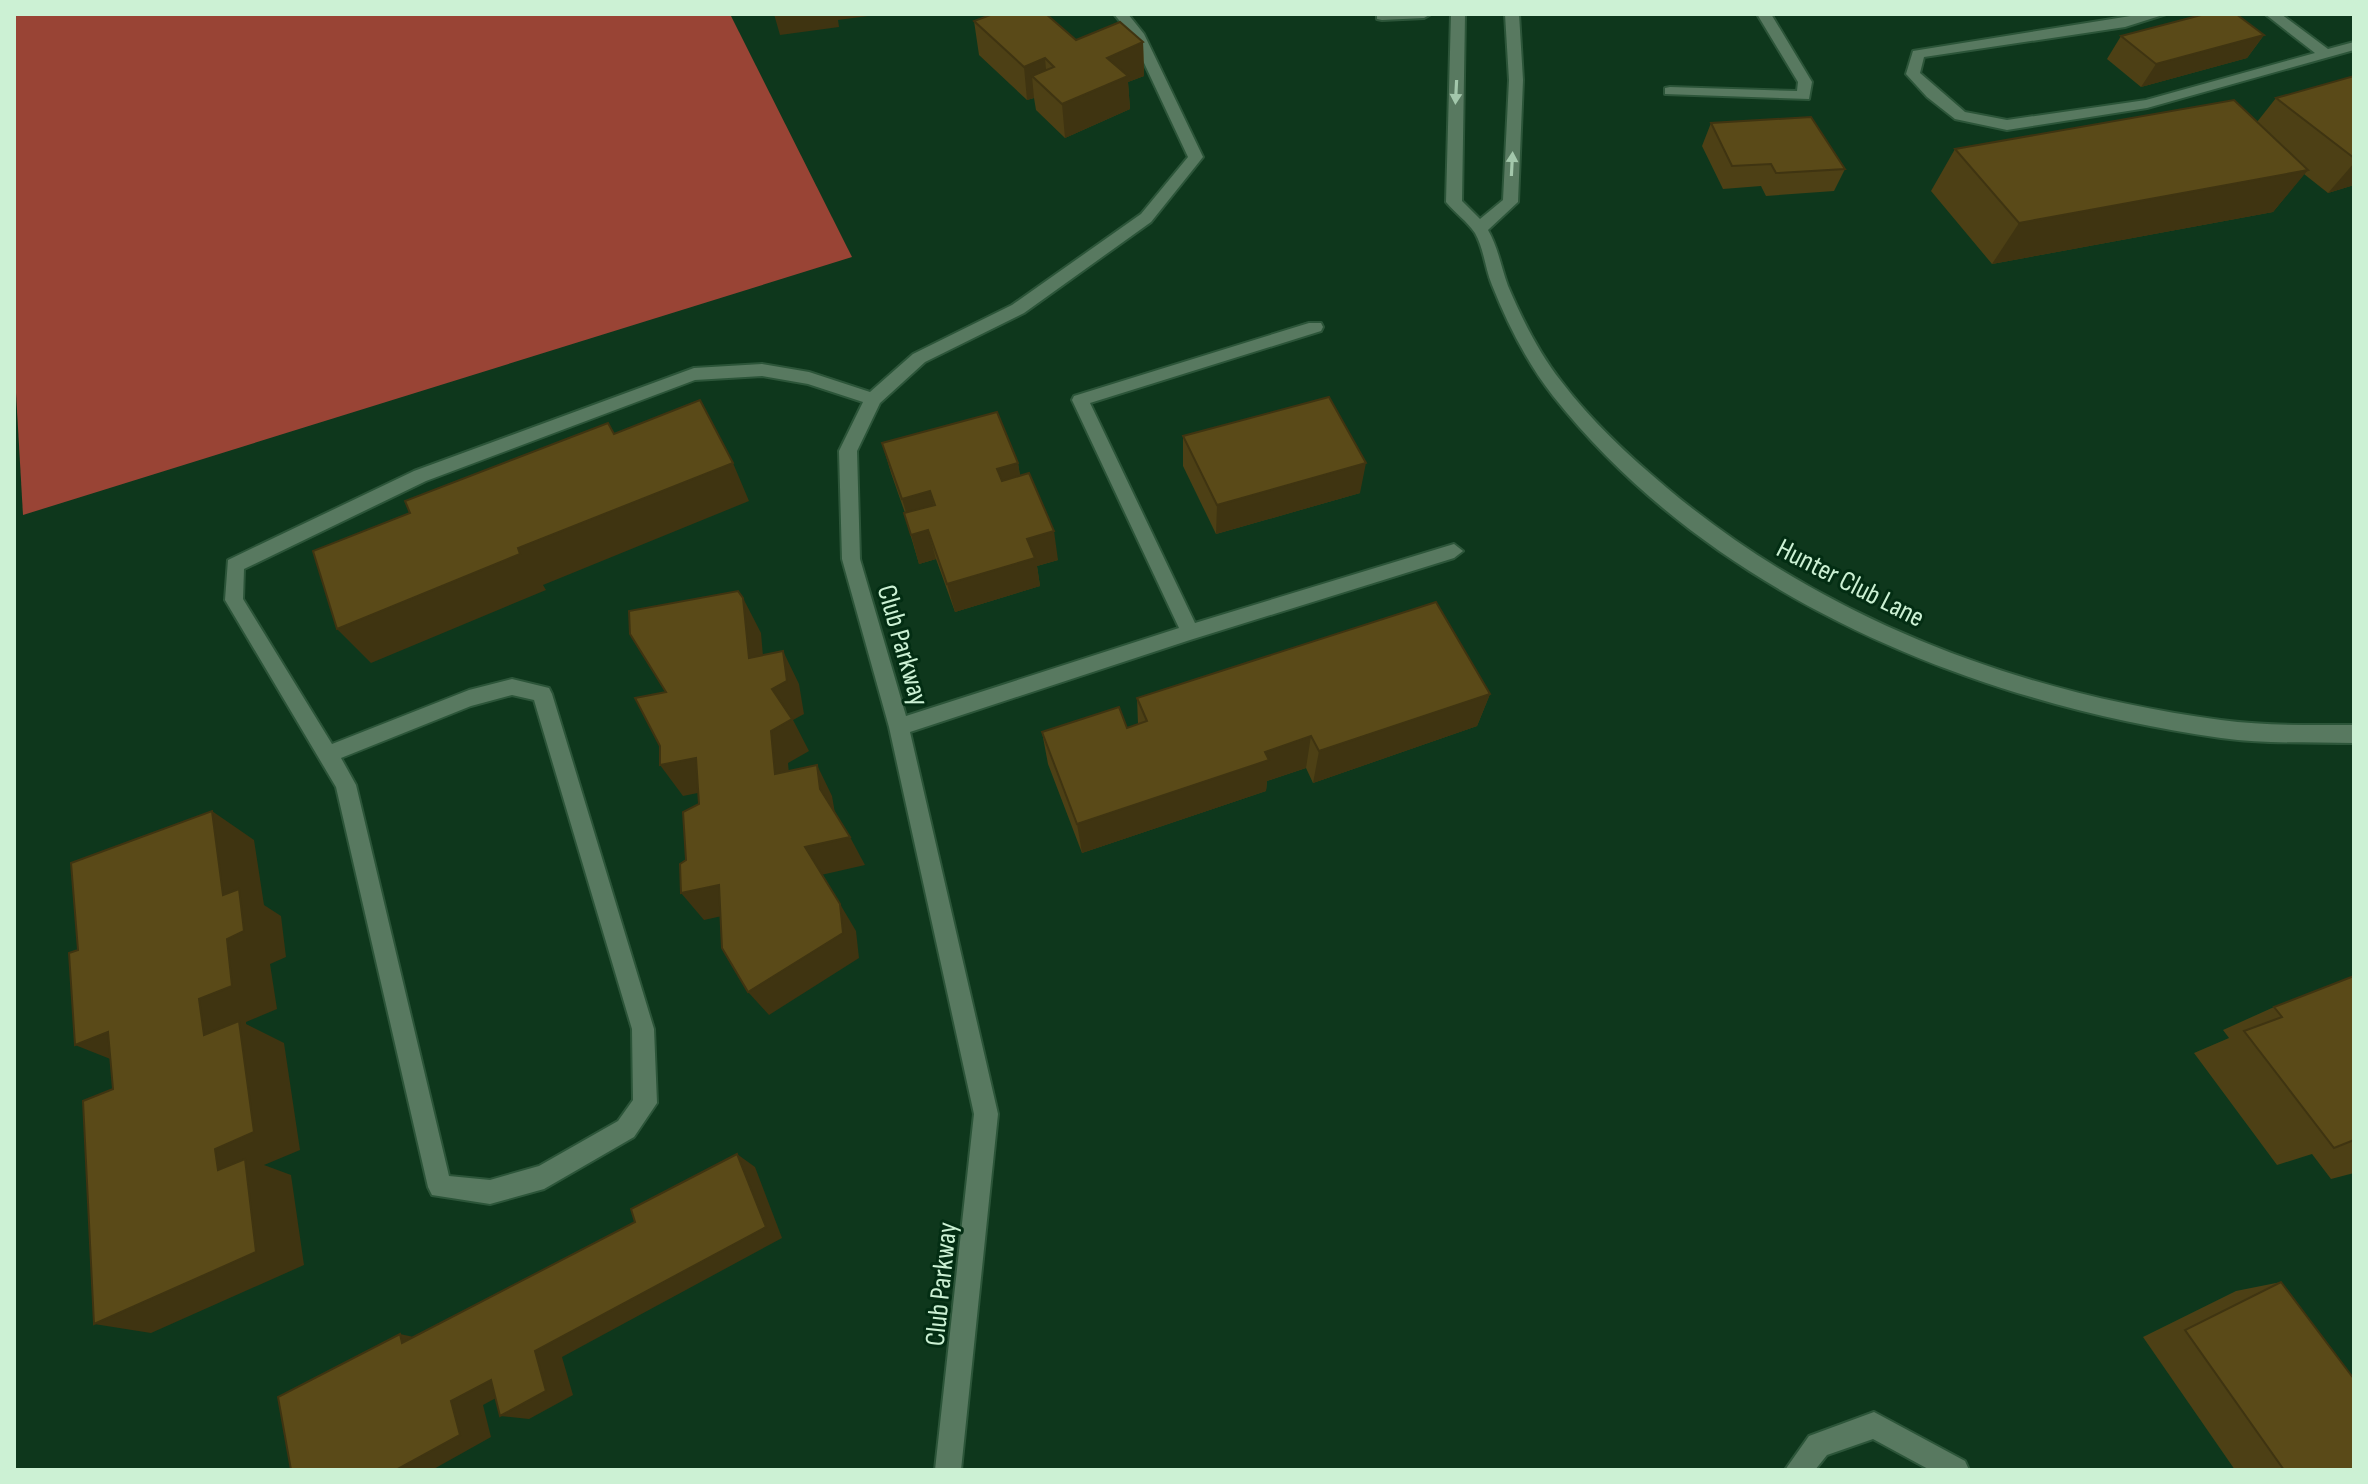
<svg xmlns="http://www.w3.org/2000/svg" width="2368" height="1484" font-family="'Sofia Sans Condensed',sans-serif">
<style>
.forest{fill:#994435}
.lines{fill:none;stroke-linecap:round;stroke-linejoin:round}
.minor-casing{stroke:#2c5539;stroke-width:4}
.minor{fill:#587960;fill-rule:evenodd}
.wall{fill:#4d4015}
.shaded-wall{fill:#3f3411}
.building{fill:#5a4a18;stroke:#3f3411;stroke-width:2}
.oneway{fill:#a3c7ab}
.labels{text-anchor:middle;stroke-width:6;stroke-linejoin:round;paint-order:stroke}
.street-label{font-size:28px;fill:#ccf1d4;stroke:#032d13}
</style>
<rect width="100%" height="100%" fill="#0e371c"/>
<path class="forest" d="M14,14H730L852,257L23,515L14,358Z"/>
<g class="lines">
<g class="minor-casing">
<g id="minor">
<path d="M1114,14H1128L1144,34L1203,157L1151,222L1024,313L925,362L880,403L857,451L860,559L906,716L1179,628L1072,400L1074,396L1309,323H1321L1323,327L1321,331L1090,403L1195,623L1454,544L1463,551L1454,558L1190,640L910,732L998,1114L961,1470H935L974,1114L889,727L842,559L839,451L863,402L808,384L762,376L695,380L426,481L244,569L243,599L332,744L469,690L512,679L549,688L552,694L654,1029L657,1103L634,1137L544,1189L490,1204L432,1195L428,1187L336,787L225,600L228,560L414,471L694,368L762,364L809,372L870,392L913,354L1012,305L1141,214L1188,157L1131,35ZM512,695L534,700L632,1029L633,1100L618,1121L539,1166L490,1180L449,1176L356,785L341,758L471,706Z"/>
<path d="M1377,14H1431L1424,18L1382,20L1377,19Z"/>
<path d="M1451,14H1465L1462,201L1480,219L1503,200L1509,80L1505,14H1519L1523,80L1518,202L1488,230C1498,247 1501,267 1508,286C1522,319 1539,353 1561,381C1591,421 1629,456 1667,488C1824,620 2019,693 2221,720C2265,726 2310,725 2354,725V743C2310,742 2265,744 2221,738C1974,703 1712,597 1553,396C1527,363 1507,323 1492,285C1485,268 1484,249 1475,233C1467,221 1455,213 1446,202Z"/>
<path d="M1757,14H1771L1812,82L1809,99L1665,94V88L1670,87L1797,91L1798,82Z"/>
<path d="M2143,14H2166L2125,27L1924,57L1920,73L1965,112L2007,120L2146,100L2315,53L2265,14H2281L2328,49L2354,42V50L2147,108L2007,130L1955,119L1927,97L1906,74L1913,51Z"/>
<path d="M1874,1412L1965,1461L1969,1470H1930L1873,1439L1827,1455L1815,1470H1785L1809,1436Z"/>
</g>
</g>
<use href="#minor" class="minor"/>
</g>
<g class="wall">
<path d="M974,21L1076,40L1143,42L1144,76L1128,82L1130,109L1065,138L1036,110L1034,98L1027,100L979,55Z"/>
<path d="M2264,35L2247,58L2141,87L2107,59L2121,36Z"/>
<path d="M2354,76V185L2328,193L2304,174L2273,212L1992,264L1931,191L1955,149L2257,122L2276,98Z"/>
<path d="M1711,123L1845,169L1834,191L1766,196L1761,186L1723,189L1702,146Z"/>
<path d="M1183,436L1360,493L1216,534L1183,466Z"/>
<path d="M882,443L1018,463L1020,476L1058,560L1037,566L1040,586L955,612L936,559L919,564L904,513H905L891,473Z"/>
<path d="M1490,694L1477,726L1313,783L1306,768L1267,781L1266,791L1082,853L1048,764L1042,732L1127,728L1138,724L1137,698Z"/>
<path d="M2354,976V1173L2331,1179L2312,1154L2277,1165L2194,1053L2229,1038L2223,1030L2274,1007Z"/>
<path d="M2281,1282L2354,1470H2235L2143,1337L2236,1291Z"/>
</g>
<g class="shaded-wall">
<path d="M774,14H883L838,20L839,27L780,35Z"/>
<path d="M2264,35L2247,58L2141,87L2156,64Z"/>
<path d="M1143,42L1144,76L1128,82L1130,109L1065,138L1062,104L1107,58Z"/>
<path d="M1045,58L1048,92L1032,76L1034,98L1027,100L1024,67Z"/>
<path d="M2354,163V185L2328,193Z"/>
<path d="M2308,170L2273,212L1992,264L2019,223Z"/>
<path d="M733,463L749,501L543,585L546,590L371,663L337,629L518,548Z"/>
<path d="M1018,463L1023,493L1002,499L997,469Z"/>
<path d="M1366,463L1360,493L1216,534L1217,505Z"/>
<path d="M930,491L938,521L911,529L902,499Z"/>
<path d="M928,530L936,559L919,564L911,535Z"/>
<path d="M1054,531L1058,560L1037,566L1040,586L955,612L947,584L1027,539Z"/>
<path d="M743,598L761,633L766,691L749,658Z"/>
<path d="M783,651L799,684L804,714L793,720L809,751L788,763L792,804L775,774L771,731L772,689Z"/>
<path d="M1490,694L1477,726L1313,783L1319,751Z"/>
<path d="M1311,736L1306,768L1267,781L1266,791L1082,853L1077,824L1265,752Z"/>
<path d="M696,758L717,789L683,796L660,765Z"/>
<path d="M817,765L832,796L836,819L820,789Z"/>
<path d="M212,811L254,840L264,905L281,916L286,957L270,964L277,1009L246,1022V1024L284,1043L300,1150L264,1165L291,1175L304,1265L151,1333L94,1324L218,1170L199,999L227,939L223,895Z"/>
<path d="M850,837L865,865L821,875L805,847Z"/>
<path d="M719,885L740,912L704,920L681,893Z"/>
<path d="M840,904L856,931L859,958L769,1015L748,992Z"/>
<path d="M108,1032L128,1066L75,1045Z"/>
<path d="M737,1154L755,1167L782,1238L562,1357L573,1395L529,1419L500,1416L535,1351Z"/>
<path d="M400,1334L432,1341L402,1343Z"/>
<path d="M491,1380L520,1385L483,1405L491,1437L432,1470H396L451,1401Z"/>
</g>
<g class="building">
<path d="M993,14H1046L1076,40L1120,22L1143,42L1107,58L1128,76L1062,104L1032,76L1054,67L1045,58L1024,67L974,21Z"/>
<path d="M2205,14H2236L2264,35L2156,64L2121,36Z"/>
<path d="M2354,76V158L2276,98Z"/>
<path d="M2234,100L2308,170L2019,223L1955,149Z"/>
<path d="M1811,117L1845,169L1776,173L1771,164L1732,166L1711,123Z"/>
<path d="M1329,397L1366,463L1217,505L1183,436Z"/>
<path d="M700,400L733,463L518,548L520,554L337,629L313,551L410,513L405,501L608,423L614,434Z"/>
<path d="M997,412L1018,463L997,469L1002,481L1029,473L1054,531L1027,539L1035,558L947,584L928,530L911,535L904,513L935,505L930,491L902,499L882,443Z"/>
<path d="M738,591L743,598L749,658L783,651L787,681L772,689L792,719L771,731L775,774L817,765L820,789L850,837L805,847L840,904L843,933L748,992L722,948L719,885L681,893L680,864L686,860L683,812L699,804L696,758L660,765V746L635,698L666,692L630,634L629,611Z"/>
<path d="M1436,602L1490,694L1319,751L1311,736L1265,752L1269,760L1077,824L1042,732L1119,707L1127,728L1147,721L1137,698Z"/>
<path d="M212,811L223,895L239,889L244,931L227,939L232,986L199,999L204,1035L239,1021L254,1132L215,1149L218,1170L245,1159L256,1252L94,1324L83,1101L113,1089L108,1032L75,1045L69,953L78,950L71,863Z"/>
<path d="M2354,976V1140L2334,1148L2244,1031L2282,1017L2274,1007Z"/>
<path d="M737,1154L766,1227L535,1351L546,1391L500,1416L491,1380L451,1401L460,1435L396,1470H291L278,1397L400,1334L402,1343L635,1222L631,1209Z"/>
<path d="M2281,1282L2354,1379V1470H2284L2185,1330Z"/>
</g>
<defs><path id="oneway-solid" d="M-6-.8H1V-3.2L6.5 0L1 3.2V.8H-6Z" transform="scale(2)"/></defs>
<g class="oneway">
<use href="#oneway-solid" transform="translate(1456 92) rotate(93)"/>
<use href="#oneway-solid" transform="translate(1512 164) rotate(-87)"/>
</g>
<g class="labels">
<g class="street-label">
<text transform="translate(1851 582) rotate(27)" y="10">Hunter Club Lane</text>
<text transform="translate(904 645) rotate(74)" y="10">Club Parkway</text>
<text transform="translate(940 1284) rotate(-84)" y="10">Club Parkway</text>
</g>
</g>
<rect width="2368" height="1484" fill="none" stroke="#ccf1d4" stroke-width="32"/>
</svg>
